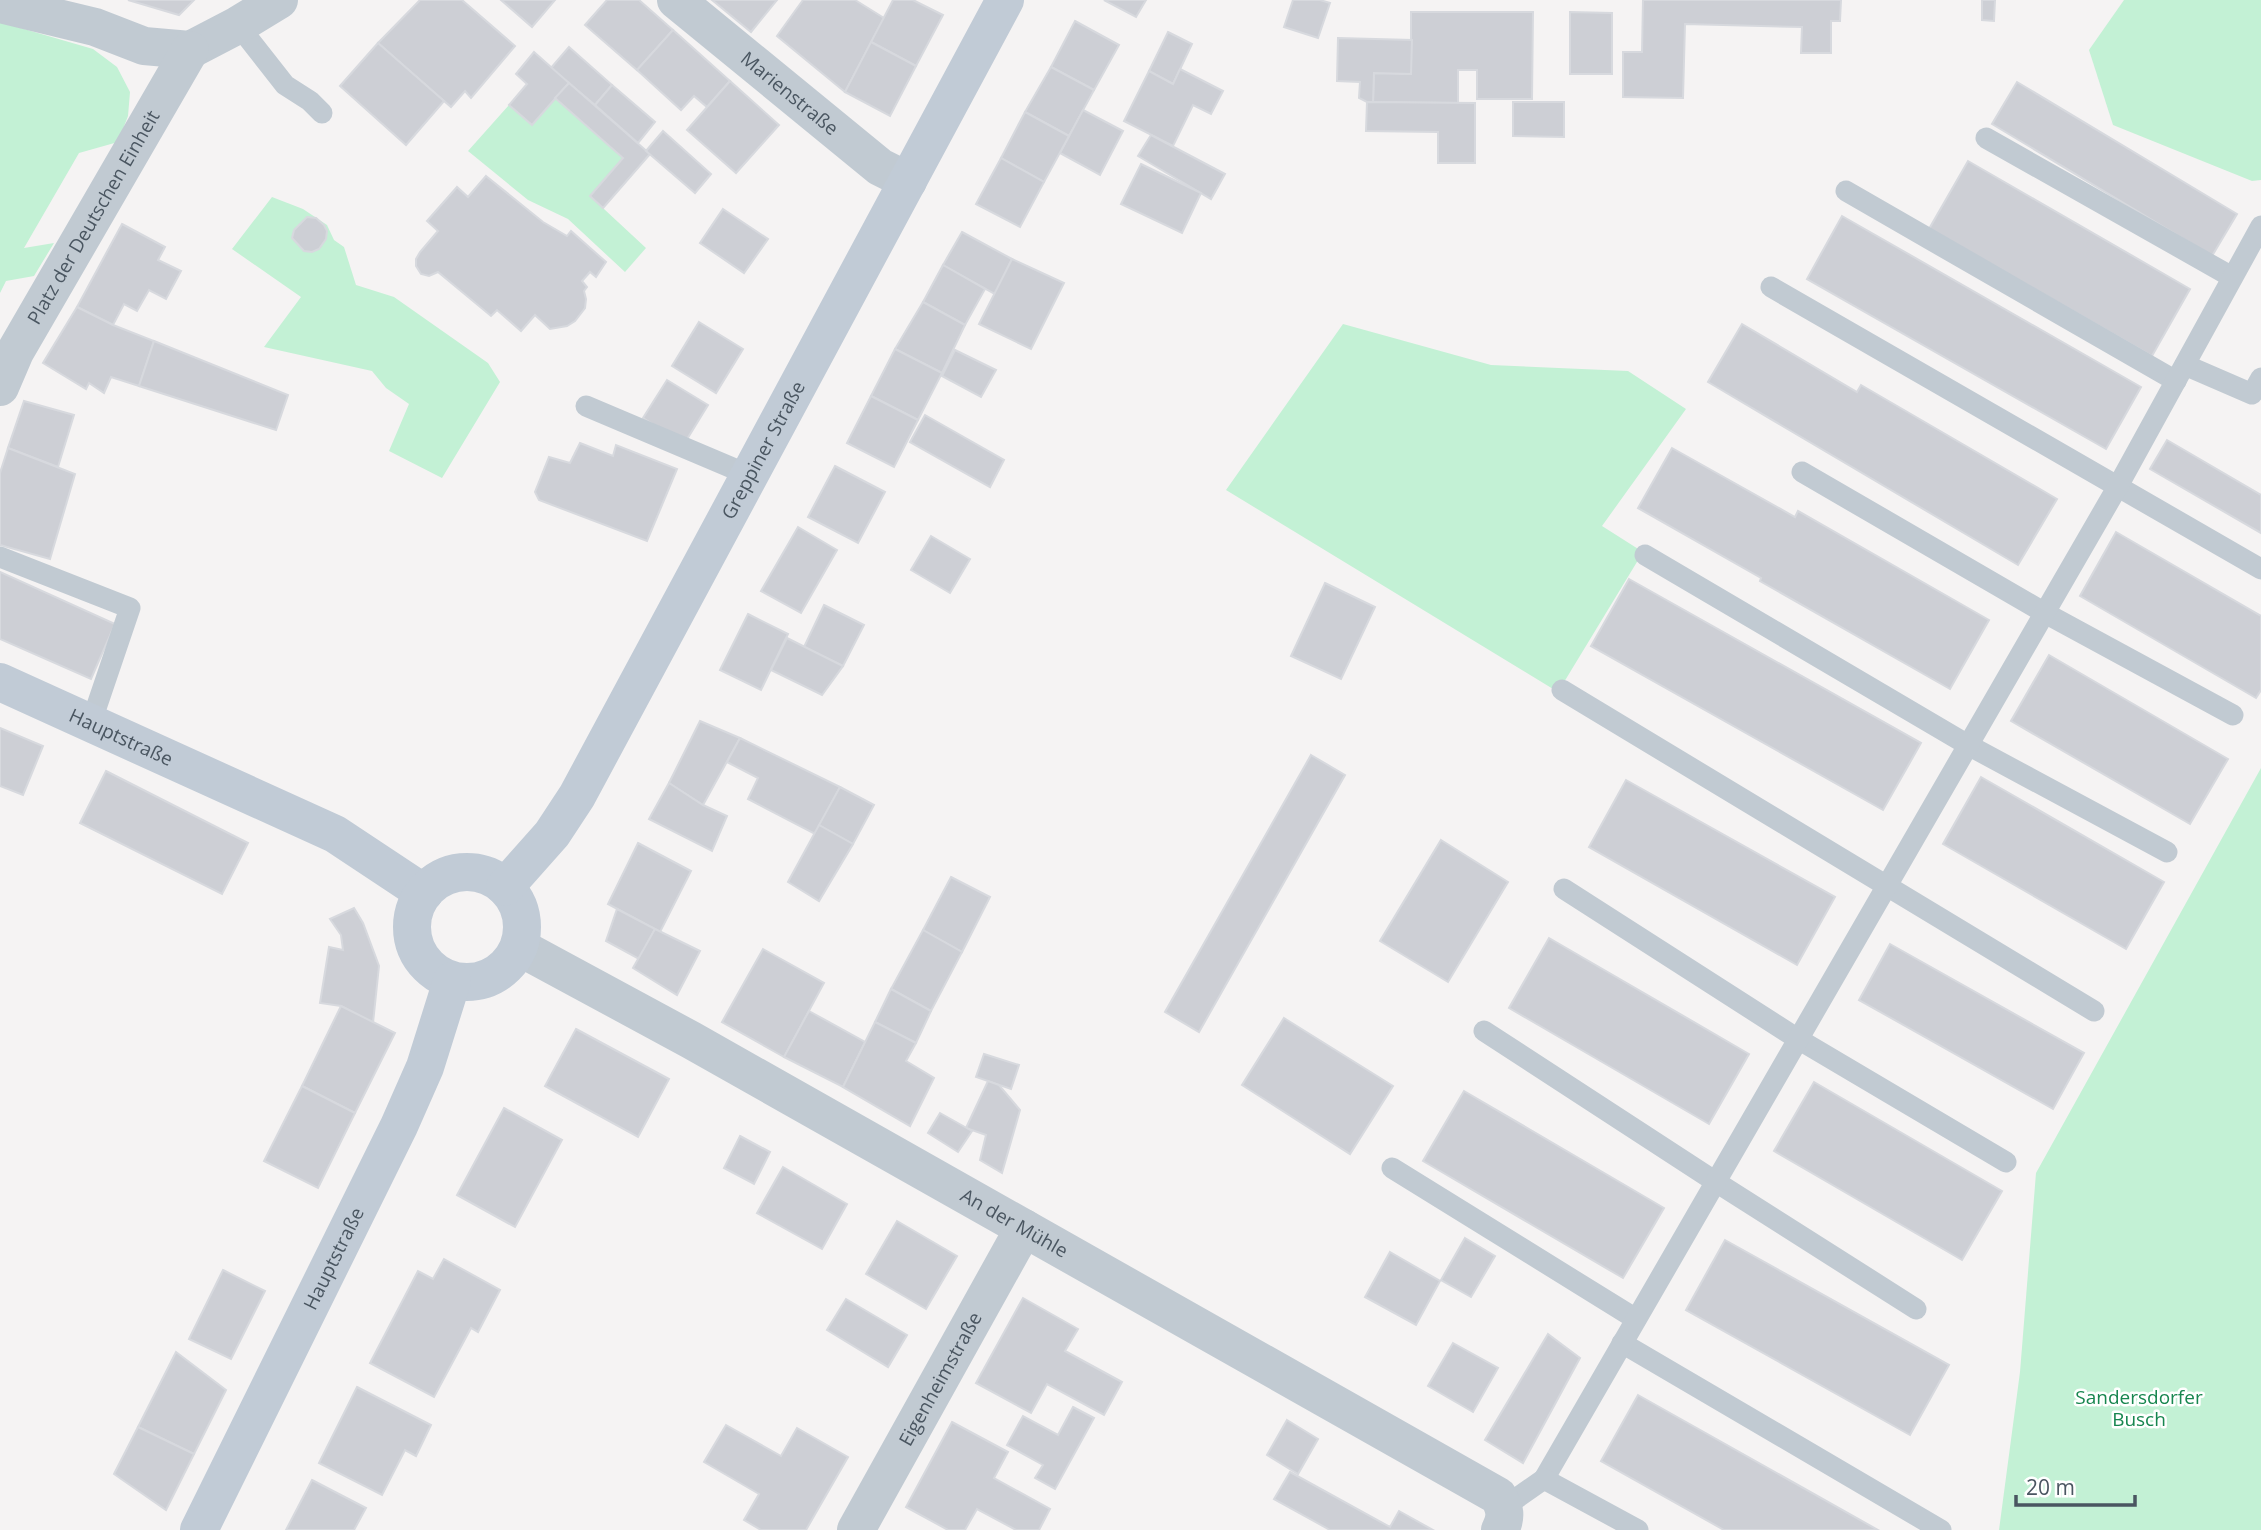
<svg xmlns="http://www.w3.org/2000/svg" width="2261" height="1530" font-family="'Open Sans',sans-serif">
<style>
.green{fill:#c3f1d5}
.building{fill:#cdcfd5;stroke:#d7d9de;stroke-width:2}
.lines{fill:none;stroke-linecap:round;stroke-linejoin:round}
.lane{stroke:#c1cad2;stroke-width:21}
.street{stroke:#c1cad2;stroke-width:38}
.secondary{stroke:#c1cbd6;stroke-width:38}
.labels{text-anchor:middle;stroke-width:5;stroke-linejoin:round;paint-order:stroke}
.street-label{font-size:19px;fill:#4a5661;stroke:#fff}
.park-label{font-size:19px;fill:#17864f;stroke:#fff}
</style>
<rect width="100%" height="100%" fill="#f5f3f3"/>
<g class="green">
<path d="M2124,0H2261V180L2252,181L2113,125L2089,50Z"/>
<path d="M0,22L93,49L117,67L130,92L128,116L118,142L79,153L24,248L54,243L34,276L6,281L0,293Z"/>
<path d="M555,98L623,158L590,196L646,248L625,272L568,219L528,200L468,151L509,105L532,125Z"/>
<path d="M272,197L303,209L327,225L334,240L344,247L356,285L394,297L488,363L500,382L442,478L389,451L409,404L386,388L372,371L264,347L301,297L232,249Z"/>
<path d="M1343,324L1491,365L1628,371L1686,409L1602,526L1643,552L1558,692L1226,490Z"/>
<path d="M2261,768V1530H1999L2020,1372L2036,1173Z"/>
</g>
<g class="building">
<path d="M128,0H194L179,15Z"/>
<path d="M420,0H462L515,46L471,98L465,91L451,107L378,43Z"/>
<path d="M501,0H555L532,27Z"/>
<path d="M607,0H639L673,30L637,70L585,25Z"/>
<path d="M712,0H777L751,32Z"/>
<path d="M803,0H855L884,18L845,92L777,36Z"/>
<path d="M893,0H913L943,15L916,66L871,42Z"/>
<path d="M1104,0H1146L1136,17Z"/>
<path d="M1293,0H1320L1330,3L1318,38L1284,27Z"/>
<path d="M1643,0H1841L1840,21H1831V53H1801L1802,27L1685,24L1683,98L1623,97V52H1642Z"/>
<path d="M1982,0H1995L1994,21L1982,20Z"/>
<path d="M1411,12H1533L1532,99H1477V70H1458V103L1373,102L1374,73L1411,74Z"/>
<path d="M1570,12L1612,13V74H1570Z"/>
<path d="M1075,21L1119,45L1094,90L1051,67Z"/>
<path d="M673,30L730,81L707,107L694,96L681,110L637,70Z"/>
<path d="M1168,32L1192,44L1173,84L1149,71Z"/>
<path d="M1338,38L1412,40L1411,74L1374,73L1373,102H1367L1359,98L1360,82L1337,81Z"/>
<path d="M871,42L916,66L890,116L845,92Z"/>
<path d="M378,43L444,101L406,145L340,86Z"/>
<path d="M569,47L612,85L595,105L551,68Z"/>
<path d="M534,52L569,83L532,125L509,105L527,84L516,74Z"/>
<path d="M1051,67L1094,90L1069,136L1025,112Z"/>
<path d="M1180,69L1223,91L1211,114L1193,105L1173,146L1124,121L1149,71L1173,84Z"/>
<path d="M730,81L779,125L736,173L687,130Z"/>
<path d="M2017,82L2237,214L2212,256L1992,124Z"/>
<path d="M569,83L650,154L603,208L590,196L623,158L555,98Z"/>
<path d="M612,85L655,122L638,143L595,105Z"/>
<path d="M1367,102L1475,103V163H1438V132L1366,131Z"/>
<path d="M1513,102H1564V137L1513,136Z"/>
<path d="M1083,110L1123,131L1100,175L1060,153Z"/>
<path d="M1025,112L1069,136L1044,182L1001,158Z"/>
<path d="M663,131L711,174L695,193L646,151Z"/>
<path d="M1151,135L1225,174L1211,199L1138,156Z"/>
<path d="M1001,158L1044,182L1020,227L976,204Z"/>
<path d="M1968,161L2190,289L2152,356L1929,229Z"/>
<path d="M1141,164L1201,193L1182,233L1121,204Z"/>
<path d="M486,176L543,222L567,236L571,231L606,262L596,277L590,272L582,281L587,287L584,291L586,299L585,308L575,321L567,326L550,329L535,315L521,331L497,310L491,316L438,272L429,276L421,274L416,266V259L420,252L438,231L427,221L457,187L468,197Z"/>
<path d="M723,209L768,239L744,273L700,243Z"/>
<path d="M1842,216L2141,387L2106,449L1807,279Z"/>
<path d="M307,217L316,218L324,225L327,231L326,239L319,249L312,252L304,251L292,238L294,230Z"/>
<path d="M122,224L165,247L158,260L181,271L166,299L149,290L137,311L124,304L113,325L77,307Z"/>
<path d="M962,232L1012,259L995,294L943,265Z"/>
<path d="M1012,259L1064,283L1031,349L979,324Z"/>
<path d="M943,265L985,289L965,325L923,302Z"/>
<path d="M923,302L965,325L942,373L895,349Z"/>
<path d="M77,307L113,325L154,341L139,386L111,377L104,393L89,383L86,389L43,363Z"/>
<path d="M699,322L743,349L716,393L672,366Z"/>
<path d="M1742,324L1857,392L1861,385L2057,499L2018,565L1708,382Z"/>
<path d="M154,341L288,395L276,430L139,386Z"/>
<path d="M895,349L942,373L918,420L871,396Z"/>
<path d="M955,350L996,370L981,397L942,376Z"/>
<path d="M667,380L708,405L684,444L643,418Z"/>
<path d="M871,396L918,420L894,467L847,443Z"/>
<path d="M24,401L74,415L58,467L8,448Z"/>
<path d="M925,415L1004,460L990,487L910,442Z"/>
<path d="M2167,440L2261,495V533L2150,469Z"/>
<path d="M580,443L613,456L616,445L677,469L647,541L539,500L535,492L549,457L570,463Z"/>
<path d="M8,448L75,474L50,559L0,545V473Z"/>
<path d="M1672,448L1795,517L1798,511L1989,620L1950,689L1760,581L1761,578L1638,508Z"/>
<path d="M835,466L885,492L858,543L808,517Z"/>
<path d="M798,527L837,550L801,613L761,591Z"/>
<path d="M2116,532L2261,616V690L2256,698L2080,596Z"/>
<path d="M931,536L970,559L950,593L911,570Z"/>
<path d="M0,572L115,624L91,679L0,639Z"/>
<path d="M1629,579L1921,743L1883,810L1591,646Z"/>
<path d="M1325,583L1375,607L1341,679L1291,656Z"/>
<path d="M824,605L864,625L843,666L804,647Z"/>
<path d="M748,614L788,634L761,690L720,670Z"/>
<path d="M787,638L843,666L822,695L771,670Z"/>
<path d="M2049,655L2228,759L2190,824L2011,721Z"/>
<path d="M700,721L740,738L703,805L669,783Z"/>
<path d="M0,728L43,746L23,795L0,786Z"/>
<path d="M740,738L840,787L815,834L748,799L758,778L727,762Z"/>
<path d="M1311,755L1345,775L1199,1032L1165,1012Z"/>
<path d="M106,771L248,843L222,894L80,823Z"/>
<path d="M1981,777L2164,882L2126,949L1943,844Z"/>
<path d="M1626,780L1835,897L1797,965L1589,847Z"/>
<path d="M669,783L703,805L727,816L712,851L649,819Z"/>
<path d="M840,787L874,805L853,844L819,825Z"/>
<path d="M819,825L853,844L819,901L788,882Z"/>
<path d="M1441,840L1508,882L1448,982L1380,941Z"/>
<path d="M638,843L691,871L660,932L608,904Z"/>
<path d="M951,877L990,897L962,952L923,930Z"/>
<path d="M354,908L363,923L379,966L373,1023L341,1006L320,1003L329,947L343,950L341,935L330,919Z"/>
<path d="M617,909L655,929L639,959L606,941Z"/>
<path d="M655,929L700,951L677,995L633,968Z"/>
<path d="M923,930L962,952L931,1011L891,989Z"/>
<path d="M1549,938L1749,1054L1709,1124L1509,1008Z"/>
<path d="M1890,944L2084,1053L2053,1109L1859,1000Z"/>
<path d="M763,949L824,983L784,1057L722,1022Z"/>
<path d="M891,989L931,1011L916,1043L875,1022Z"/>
<path d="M341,1006L395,1033L355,1113L302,1086Z"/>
<path d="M809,1011L865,1042L843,1087L784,1057Z"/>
<path d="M1284,1018L1393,1086L1350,1154L1242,1085Z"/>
<path d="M875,1022L916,1043L906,1061L934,1078L910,1126L843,1087Z"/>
<path d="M576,1029L669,1079L638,1137L545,1086Z"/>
<path d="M984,1054L1019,1065L1011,1089L976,1077Z"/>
<path d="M988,1081L999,1085L1020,1110L1002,1173L980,1160L986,1135L966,1128Z"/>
<path d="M1814,1082L2002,1191L1962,1260L1774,1151Z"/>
<path d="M302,1086L355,1113L318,1188L264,1161Z"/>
<path d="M1464,1091L1664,1208L1623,1278L1423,1161Z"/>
<path d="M504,1108L562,1140L515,1227L457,1195Z"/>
<path d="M940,1113L972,1131L958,1152L928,1133Z"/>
<path d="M740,1136L770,1152L754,1184L724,1168Z"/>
<path d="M783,1167L847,1204L822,1249L757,1213Z"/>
<path d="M897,1221L957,1256L926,1309L866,1274Z"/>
<path d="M1465,1238L1495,1256L1471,1297L1441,1280Z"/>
<path d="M1725,1240L1949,1365L1910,1435L1686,1310Z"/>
<path d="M1390,1252L1440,1281L1416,1325L1365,1297Z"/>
<path d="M444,1259L500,1290L478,1332L471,1328L434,1397L370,1363L418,1271L433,1279Z"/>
<path d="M223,1270L265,1291L231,1359L189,1339Z"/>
<path d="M1023,1298L1078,1329L1065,1351L1122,1382L1104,1415L1047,1384L1031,1413L976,1383Z"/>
<path d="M846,1299L907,1335L888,1367L827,1330Z"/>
<path d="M1548,1334L1580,1358L1523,1463L1485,1440Z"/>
<path d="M1453,1343L1498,1368L1473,1412L1428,1386Z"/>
<path d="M176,1352L226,1390L194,1454L138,1427Z"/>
<path d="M357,1387L431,1425L416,1456L405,1450L382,1495L319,1463Z"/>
<path d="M1638,1395L1878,1530H1724L1601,1461Z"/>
<path d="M1073,1407L1094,1418L1055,1489L1035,1478L1043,1465L1007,1445L1023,1416L1058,1435Z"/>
<path d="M1287,1420L1318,1439L1298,1474L1267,1455Z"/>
<path d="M952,1422L1008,1452L994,1478L1050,1509L1039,1530H1016L977,1509L965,1530H948L906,1507Z"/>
<path d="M726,1425L781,1456L797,1428L848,1457L806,1530H761L744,1520L759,1494L704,1462Z"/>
<path d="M138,1427L194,1454L166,1510L114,1474Z"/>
<path d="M1290,1472L1390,1527L1399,1511L1433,1530H1330L1274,1499Z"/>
<path d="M312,1480L366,1508L354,1530H286Z"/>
</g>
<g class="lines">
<g class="lane">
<path d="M238,25L285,85L310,101L322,113"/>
<path d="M1986,138L2232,277"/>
<path d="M1846,191L2176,381"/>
<path d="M1771,287L2261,569"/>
<path d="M2185,365L2252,394L2261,378"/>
<path d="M586,406L749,475"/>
<path d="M1802,472L2045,613L2233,715"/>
<path d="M1645,555L1968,745L2167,852"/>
<path d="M0,557L130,608L91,723"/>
<path d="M1562,690L2094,1011"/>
<path d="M1564,889L1798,1039L2006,1162"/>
<path d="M1484,1031L1716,1182L1916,1309"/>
<path d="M1392,1168L1636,1319"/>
<path d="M1622,1343L1941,1530"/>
<path d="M1544,1479L2118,486L2261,226"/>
<path d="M1504,1507L1544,1479L1638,1530"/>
</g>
<g class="street">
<path id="s1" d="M676,0L880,167L908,181"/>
<path d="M0,4L95,27L144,46L190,50L238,25L279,0"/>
<path id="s2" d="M0,387L15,352L190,50"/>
<path id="s3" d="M519,947L691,1040L1498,1496C1505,1508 1507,1517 1500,1530"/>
<path id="s4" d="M856,1530L1024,1228"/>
</g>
<g class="secondary">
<path id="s5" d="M0,682L335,834L424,893"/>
<circle cx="467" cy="927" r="55"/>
<path id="s6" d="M505,887L552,834L577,796L1005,0"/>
<path id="s7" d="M199,1530L399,1126L425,1067L452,981"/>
</g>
</g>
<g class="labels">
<g class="street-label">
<text dy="7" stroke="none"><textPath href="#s1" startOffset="147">Marienstraße</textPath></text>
<text dy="7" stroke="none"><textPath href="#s2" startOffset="194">Platz der Deutschen Einheit</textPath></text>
<text dy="7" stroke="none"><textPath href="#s6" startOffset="509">Greppiner Straße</textPath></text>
<text dy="7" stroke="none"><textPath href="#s5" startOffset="133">Hauptstraße</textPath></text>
<text dy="7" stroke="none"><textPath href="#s3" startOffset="567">An der Mühle</textPath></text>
<text dy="7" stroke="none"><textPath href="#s7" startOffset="303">Hauptstraße</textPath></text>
<text dy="7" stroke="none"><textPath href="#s4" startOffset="173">Eigenheimstraße</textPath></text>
</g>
<g class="park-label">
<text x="2139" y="1404">Sandersdorfer<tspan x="2139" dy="22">Busch</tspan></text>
</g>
</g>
<path d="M2016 1495v10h119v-10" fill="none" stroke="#4a5661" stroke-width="3.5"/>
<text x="2026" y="1495" font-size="21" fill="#4a5661" stroke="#ffffff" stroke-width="5" paint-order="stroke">20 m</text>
</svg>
